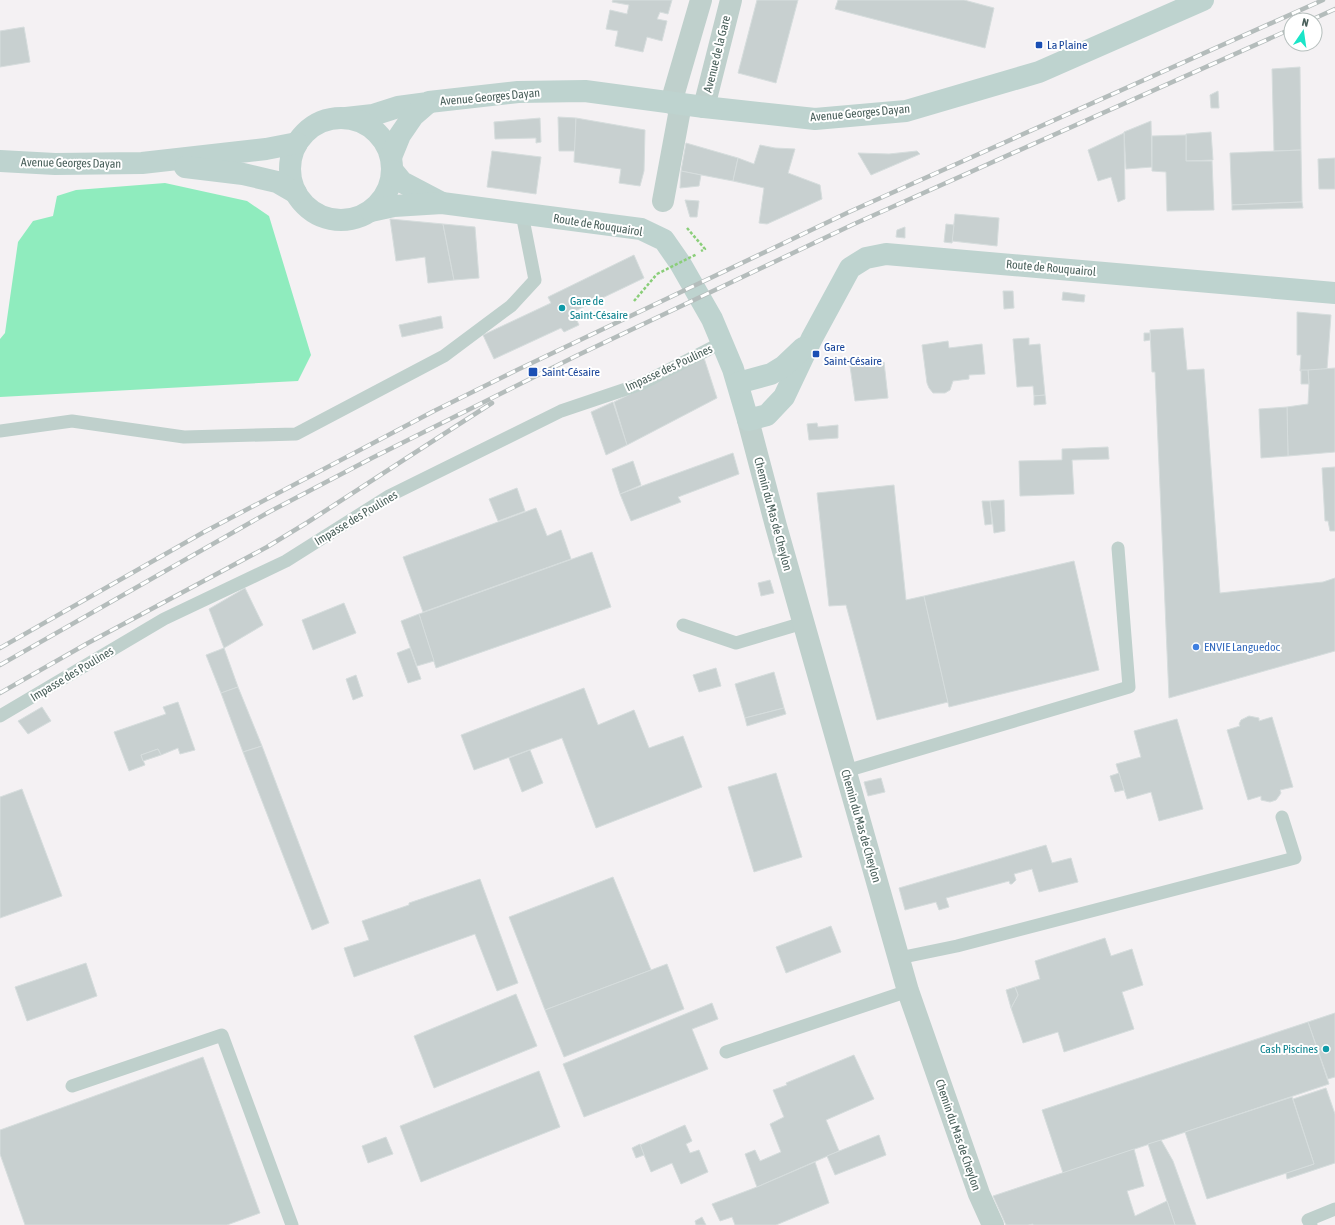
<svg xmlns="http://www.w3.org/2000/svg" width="1335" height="1225" font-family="'Asap Condensed',sans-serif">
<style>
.water{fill:#8fecbe}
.building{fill:#c8d0d0;stroke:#d6dddd}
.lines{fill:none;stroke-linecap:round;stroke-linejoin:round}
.path{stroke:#8ace79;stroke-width:2.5;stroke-dasharray:3 2;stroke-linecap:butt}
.lane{stroke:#bfd0cc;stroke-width:13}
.street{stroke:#bfd0cc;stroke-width:22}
.secondary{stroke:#bed3cf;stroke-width:22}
.rail-casing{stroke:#b4bcbb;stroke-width:4.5}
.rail{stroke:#fff;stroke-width:3;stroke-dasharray:9;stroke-linecap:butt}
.path-bridge{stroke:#8ace79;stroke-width:2.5;stroke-dasharray:3 2;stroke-linecap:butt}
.transit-dot{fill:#1a4fb4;stroke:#fff;stroke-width:1.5}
.culture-dot{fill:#0f9aa8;stroke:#fff;stroke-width:1.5}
.shop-dot{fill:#3f7fe0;stroke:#fff;stroke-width:1.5}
.labels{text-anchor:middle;stroke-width:4;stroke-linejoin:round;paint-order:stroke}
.transit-label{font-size:12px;fill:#164399;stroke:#fff;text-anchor:start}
.street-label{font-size:12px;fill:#495f5a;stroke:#fff}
.culture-label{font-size:12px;fill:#0d838f;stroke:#fff;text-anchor:start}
.shop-label{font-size:12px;fill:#366cbe;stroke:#fff;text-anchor:start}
</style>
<rect width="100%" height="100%" fill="#f4f1f3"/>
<path class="water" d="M165,183L247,201L269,216L311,355L298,381L0,397V339L5,333L18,242L33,221L53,216L57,196L76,190Z"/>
<g class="building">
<path d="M613,0H672L668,14L660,12L657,19L667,21L662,41L647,37L643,52L615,46L618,31L606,29L610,10L627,14L629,5L612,2Z"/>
<path d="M757,0H798L776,83L738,73Z"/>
<path d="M838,0H964L994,8L985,48L835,9Z"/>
<path d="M24,27L30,62L0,67V31Z"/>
<path d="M1300,67L1301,150L1274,151L1272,69Z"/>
<path d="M1218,91L1219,108H1211L1210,95Z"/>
<path d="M558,117L576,118L575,151H559Z"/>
<path d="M540,118L541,142L536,143V138L495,139L494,122Z"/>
<path d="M576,118L645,130L644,171L640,186L619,183L621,169L574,162Z"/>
<path d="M1151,121L1152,167L1126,169L1124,132Z"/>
<path d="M1211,132L1213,160L1186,161V134Z"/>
<path d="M1124,133L1125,199L1118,202L1111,177L1098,181L1088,150Z"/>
<path d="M1186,135V161H1212L1214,210L1167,211L1166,172L1152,171V136Z"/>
<path d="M686,143L738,158L733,181L681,171Z"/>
<path d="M760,145L775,148L795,149L788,173L820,185L822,199L767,224L759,223L764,188L733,181L738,158L754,164Z"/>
<path d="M1301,150L1302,202L1232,205L1230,153Z"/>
<path d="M492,151L541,157L536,194L487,187Z"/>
<path d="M917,151L920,154L871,175L858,153L889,154Z"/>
<path d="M1335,158V189H1319L1318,159Z"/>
<path d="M681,171L701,175L699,186L680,188Z"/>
<path d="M685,200L699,201L697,217H690Z"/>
<path d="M1302,202L1303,208L1232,210V205Z"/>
<path d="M955,214L999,218L997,246L952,241Z"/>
<path d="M390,219L443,224L454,280L428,283L425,257L396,261Z"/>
<path d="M443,224L475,227L479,278L454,280Z"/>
<path d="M946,224L954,225L952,243L944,242Z"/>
<path d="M905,227V238L896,237L897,230Z"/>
<path d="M634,255L644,278L573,312L579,325L564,332L561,328L494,359L483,335L551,303L548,297Z"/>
<path d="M1003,291H1013L1014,308L1004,309Z"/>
<path d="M1063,292L1085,295L1084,302L1062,300Z"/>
<path d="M1297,312L1331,315L1327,369L1300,371L1301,355H1297Z"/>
<path d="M441,316L443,328L402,337L399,325Z"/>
<path d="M1183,328L1187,370L1204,369L1220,593L1323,582L1335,578V651L1169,698L1155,372H1152L1150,330Z"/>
<path d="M1144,333H1150V340L1144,341Z"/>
<path d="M1029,338V345L1040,344L1045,395L1034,396L1033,386L1017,387L1013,339Z"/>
<path d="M948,341L949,348L982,344L985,374L969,375V379L953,381L950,390L945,393H933L929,388L927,383L922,345Z"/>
<path d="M704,358L717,398L627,445L614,402Z"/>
<path d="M884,362L888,398L855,401L850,366Z"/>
<path d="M1335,368V452L1288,456L1287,407L1308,404L1309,386L1308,370Z"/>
<path d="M1301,370H1308L1309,384H1301Z"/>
<path d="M1045,395L1046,404L1034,405V396Z"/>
<path d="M613,402L627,445L606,455L591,412Z"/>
<path d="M1287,407L1288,456L1261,458L1259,409Z"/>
<path d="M817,423L818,427L838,425V438L809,440L807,424Z"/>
<path d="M1108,447L1109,459L1072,460L1074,494L1020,496L1019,461L1062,460V449Z"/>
<path d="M733,453L739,474L678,497L681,502L631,521L620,494Z"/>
<path d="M633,461L641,485L620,494L612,469Z"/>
<path d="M1335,467V531H1330L1328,521H1325L1322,468Z"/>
<path d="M894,485L906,600L924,596L948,702L877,720L846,605L829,606L817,493Z"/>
<path d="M517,488L525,511L498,521L489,499Z"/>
<path d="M1004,500L1005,531L994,533L990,501Z"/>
<path d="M982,501H990L992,524L985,525Z"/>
<path d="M536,508L547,536L561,530L571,559L423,612L403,557Z"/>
<path d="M592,552L611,607L436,668L419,614Z"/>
<path d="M1074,561L1099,670L949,707L924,596Z"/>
<path d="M770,580L774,593L761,596L758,583Z"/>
<path d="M245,588L263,625L224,648L209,609Z"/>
<path d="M344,603L356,633L313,650L302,620Z"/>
<path d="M419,614L434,661L417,666L401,621Z"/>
<path d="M224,648L238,687L221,693L206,655Z"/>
<path d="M410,648L421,679L408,683L397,653Z"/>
<path d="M716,668L721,686L699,692L693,675Z"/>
<path d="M774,672L784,708L745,718L735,684Z"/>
<path d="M356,675L363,696L353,700L346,679Z"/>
<path d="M238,687L262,746L243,752L221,693Z"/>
<path d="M584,688L598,725L634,710L649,748L683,736L702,787L596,828L562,738L474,770L461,735Z"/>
<path d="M178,702L195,750L180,754L178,748L161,755L158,749L141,755L145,765L129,771L114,732L166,714L163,707Z"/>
<path d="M42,707L51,721L28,734L18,721Z"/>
<path d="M784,708L786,714L747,726L745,718Z"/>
<path d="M1249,716L1259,718V721L1272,717L1293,787L1280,790L1281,793L1279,796L1276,800L1270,802L1261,800V796L1248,800L1227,730L1240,726L1239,724L1241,720Z"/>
<path d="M1177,719L1203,809L1159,821L1151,792L1127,799L1116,764L1141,757L1134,731Z"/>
<path d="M262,746L329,923L312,930L243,752Z"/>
<path d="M158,749L161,755L143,761L141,755Z"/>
<path d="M530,750L543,783L522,792L509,758Z"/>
<path d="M776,773L802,857L754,872L728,787Z"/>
<path d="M1119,773L1124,790L1115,792L1110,776Z"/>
<path d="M881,778L885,792L868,796L864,782Z"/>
<path d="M22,789L62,896L0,918V797Z"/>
<path d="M1046,845L1052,863L1071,858L1078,882L1039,892L1032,869L1014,874L1016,880L1012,884H1010L1009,881L946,898L949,907L939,910L936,902L905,910L899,888Z"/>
<path d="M613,877L651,970L545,1010L509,917Z"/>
<path d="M480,879L518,983L497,991L475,934L354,977L344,948L369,940L362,921L409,905V903Z"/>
<path d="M831,926L841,952L786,973L776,947Z"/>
<path d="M1105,938L1111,956L1132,949L1143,985L1122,992L1134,1029L1064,1052L1058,1032L1023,1043L1011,1008L1018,995L1015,987L1040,979L1035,961Z"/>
<path d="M86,963L97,996L27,1021L15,987Z"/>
<path d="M667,964L684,1009L564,1057L545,1010Z"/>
<path d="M1015,987L1018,995L1011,1008L1006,990Z"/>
<path d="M516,994L537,1046L434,1088L414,1036Z"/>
<path d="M712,1003L718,1019L692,1029L708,1069L584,1117L563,1064Z"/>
<path d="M1335,1013V1077L1328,1079L1308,1022Z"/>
<path d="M1308,1022L1329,1084L1063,1173L1042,1110Z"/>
<path d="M854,1055L874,1099L826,1120L839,1151L757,1187L745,1154L755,1150L760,1161L781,1152L770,1124L784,1117L773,1090L787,1085L786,1083Z"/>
<path d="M203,1057L260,1213L227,1225H25L0,1154V1130Z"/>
<path d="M539,1071L560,1127L421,1182L400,1126Z"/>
<path d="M1326,1088L1335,1114V1163L1287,1179L1286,1173L1314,1164L1293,1099Z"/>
<path d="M1292,1097L1314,1164L1207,1199L1185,1132Z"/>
<path d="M685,1125L692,1141L686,1144L690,1153L699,1150L708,1172L681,1184L672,1163L651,1172L640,1145Z"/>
<path d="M879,1135L886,1155L835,1175L827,1156Z"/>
<path d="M386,1137L393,1154L368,1163L362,1146Z"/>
<path d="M1161,1140L1173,1161L1196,1225H1175L1148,1144Z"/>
<path d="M640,1144L644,1155L636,1158L632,1148Z"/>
<path d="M1134,1149L1144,1186L1127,1191L1135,1216L1167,1201L1175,1225H1033V1224L1028,1225H1006L993,1196Z"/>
<path d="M815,1162L829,1203L776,1225H735L732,1217L720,1221L712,1204L757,1187Z"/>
<path d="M702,1217L706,1225H696L695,1221Z"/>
</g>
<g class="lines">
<g class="path">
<path d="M687,228L705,249L701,251"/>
<path d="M634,301L657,274"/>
</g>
<g class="lane">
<path d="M0,431L72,421L184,437L296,434L444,356L511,306L535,280L522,214"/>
<path d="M683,625L736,643L803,623"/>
<path d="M0,716L164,619L286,561L389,496L561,411L641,384L723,342"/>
<path d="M846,771L1129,687L1118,548"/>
<path d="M899,958L957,946L1295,858L1282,817"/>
<path d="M726,1052L908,991"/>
<path d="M72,1086L222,1035L292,1225"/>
<path d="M1311,1225L1308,1220L1335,1209"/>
</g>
<g class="street">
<path d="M671,103L701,0"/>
<path d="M704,107L731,0"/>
<path d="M663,201L681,104"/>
<path d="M748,420L776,526L908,991L979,1194L993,1225"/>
</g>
<g class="secondary">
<path d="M346,118L373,115L398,107L428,103L429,102L518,92L585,91L704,107L815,119L906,111L1039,72L1203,0"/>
<circle cx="341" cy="169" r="51"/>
<path d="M391,157L400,135L413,116L428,103"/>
<path d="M0,161L55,164L142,163L266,149L297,143"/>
<path d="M185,167L243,174L277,182L296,193"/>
<path d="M393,171L402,182L442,203"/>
<path d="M371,211L394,206L442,203L641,229L664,240L680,263L712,319L733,369L748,420L767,415L784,397L812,338L850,268L866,258L886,254L1335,293"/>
<path d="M738,383L771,374L784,366L803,348"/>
</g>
<g class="rail-casing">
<g id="rail">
<path d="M1311,20L1335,9"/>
<path d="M0,648L204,532L434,411L517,370L849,212L1323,0"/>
<path d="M0,665L269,512L372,458L576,356L854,224L1291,29"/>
<path d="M0,693L88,643L267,547L308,522L436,439L492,403"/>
</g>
</g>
<use href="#rail" class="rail"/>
<path class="path-bridge" d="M657,274L697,254"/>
</g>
<g class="transit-dot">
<rect x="1035" y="41" width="8" height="8" rx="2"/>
<rect x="812" y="350" width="8" height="8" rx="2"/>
<rect x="528" y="367" width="10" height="10" rx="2"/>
</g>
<g class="culture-dot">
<circle cx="562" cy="308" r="4"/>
<circle cx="1326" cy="1049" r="4"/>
</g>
<circle class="shop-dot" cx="1196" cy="647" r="4"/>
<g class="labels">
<g class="transit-label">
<text x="1047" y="49">La Plaine</text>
<text x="824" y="351">Gare<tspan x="824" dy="14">Saint-Césaire</tspan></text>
<text x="542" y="376">Saint-Césaire</text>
</g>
<g class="street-label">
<text transform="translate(717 54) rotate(-76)" y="4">Avenue de la Gare</text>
<text transform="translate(490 97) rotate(-5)" y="4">Avenue Georges Dayan</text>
<text transform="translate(860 113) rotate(-5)" y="4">Avenue Georges Dayan</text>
<text transform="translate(71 163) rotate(1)" y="4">Avenue Georges Dayan</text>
<text transform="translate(598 225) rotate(9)" y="4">Route de Rouquairol</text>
<text transform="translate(1051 268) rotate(5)" y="4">Route de Rouquairol</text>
<text transform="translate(669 368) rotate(-25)" y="4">Impasse des Poulines</text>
<text transform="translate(773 514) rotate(75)" y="4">Chemin du Mas de Cheylon</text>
<text transform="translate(356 518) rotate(-31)" y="4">Impasse des Poulines</text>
<text transform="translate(72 674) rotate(-31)" y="4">Impasse des Poulines</text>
<text transform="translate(861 826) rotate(74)" y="4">Chemin du Mas de Cheylon</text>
<text transform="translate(958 1135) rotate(71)" y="4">Chemin du Mas de Cheylon</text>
</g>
<g class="culture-label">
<text x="570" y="305">Gare de<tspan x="570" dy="14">Saint-Césaire</tspan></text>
<text x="1318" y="1053" text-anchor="end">Cash Piscines</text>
</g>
<g class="shop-label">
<text x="1204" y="651">ENVIE Languedoc</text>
</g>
</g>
<g transform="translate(1303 32) rotate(13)"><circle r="19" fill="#ffffff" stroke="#b6bfbd"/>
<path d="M0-3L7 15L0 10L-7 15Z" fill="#1ae5c8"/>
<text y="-6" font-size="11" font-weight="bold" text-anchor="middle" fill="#495f5a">N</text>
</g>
</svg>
